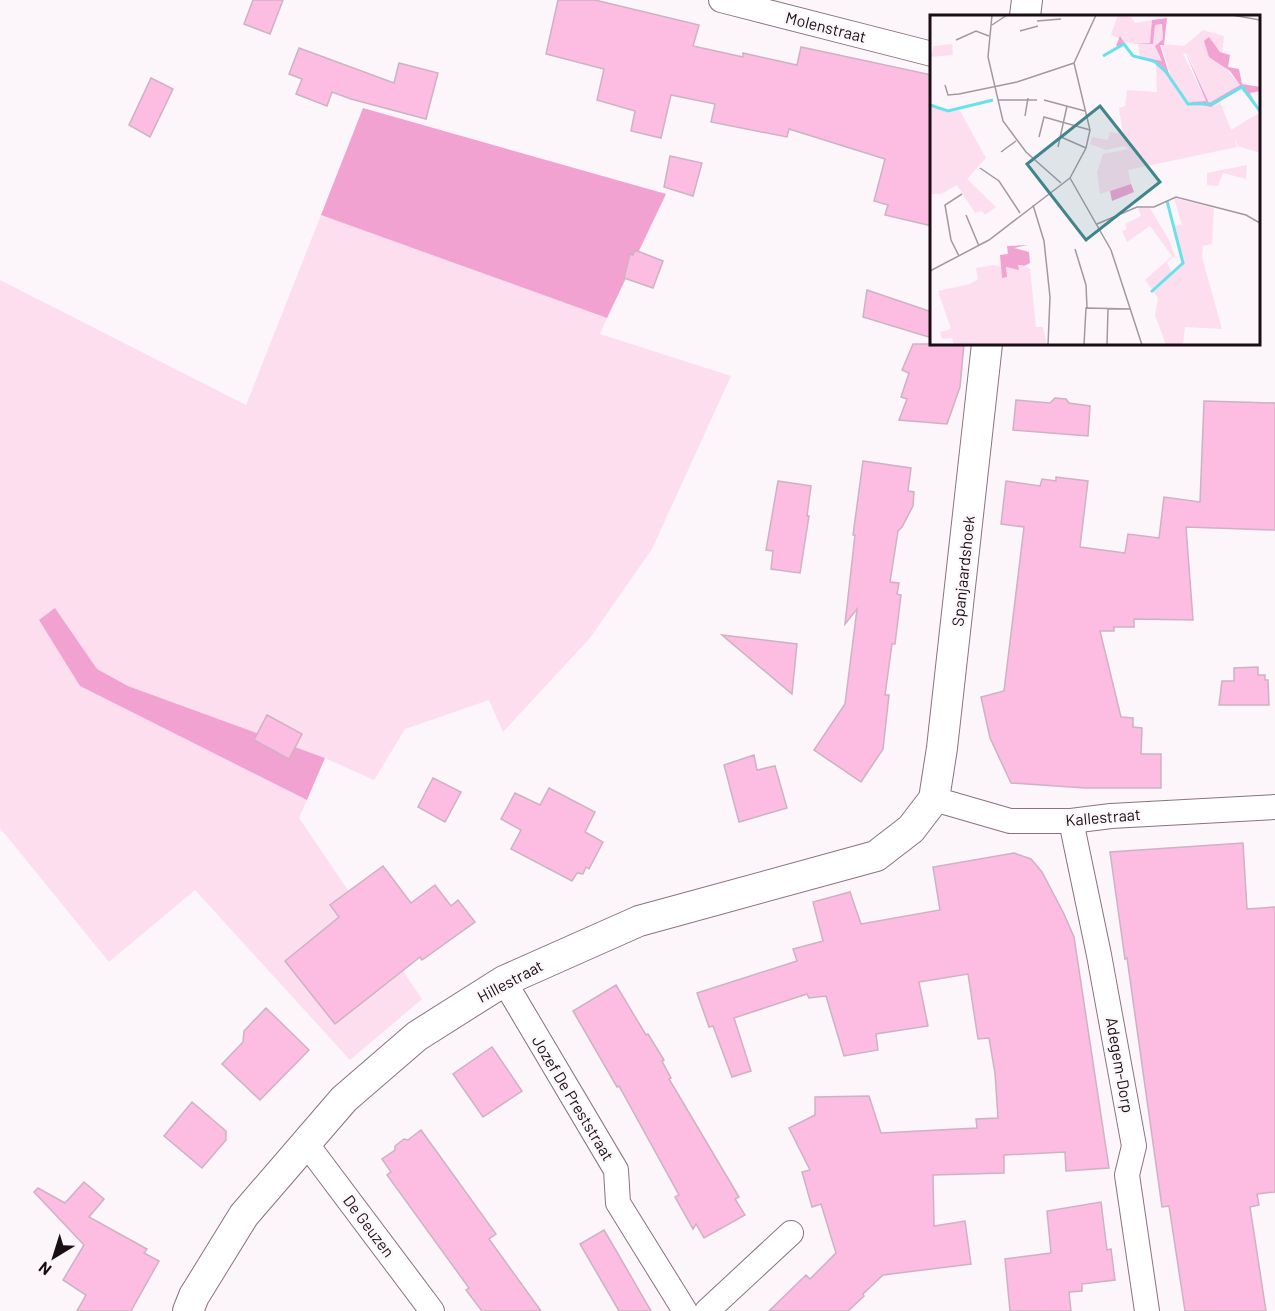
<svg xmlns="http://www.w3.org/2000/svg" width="1275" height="1311" font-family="Barlow,sans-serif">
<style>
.green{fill:#fddeef}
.forest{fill:#f1a2d1}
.building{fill:#fdbce2;stroke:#ceb2c2;stroke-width:1.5}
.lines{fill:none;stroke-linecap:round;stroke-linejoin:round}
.minor-casing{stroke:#8c7180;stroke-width:26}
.tertiary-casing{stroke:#8c7180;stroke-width:32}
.minor{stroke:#fff;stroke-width:24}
.tertiary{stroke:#fff;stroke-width:30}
.labels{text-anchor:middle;stroke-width:4.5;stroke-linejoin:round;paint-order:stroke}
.street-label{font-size:16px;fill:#180e14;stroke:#fcf5f9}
.inset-river{fill:none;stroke:#67e2eb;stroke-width:3}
.inset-road{fill:none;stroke:#a1999d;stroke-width:1.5}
.view{fill:#3e868c;fill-opacity:0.15;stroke:#3e868c;stroke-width:3}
.inset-edge{fill:none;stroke:#180e14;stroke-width:3}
</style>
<rect width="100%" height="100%" fill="#fcf5f9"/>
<path class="green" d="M321,215L607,318L600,334L731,376L652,549L590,638L503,732L489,700L405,729L374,780L325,758L128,686L97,669L55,608L80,686L307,800L299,818L422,999L350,1060L195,890L109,962L0,828V280L246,405Z"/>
<g class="forest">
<path d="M363,108L666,194L607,318L321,215Z"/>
<path d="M55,608L97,669L128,686L325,758L307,800L80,686L39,620Z"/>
</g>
<g class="building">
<path d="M253,0H283L270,34L244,24Z"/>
<path d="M558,0H595L699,25L693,46L743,57V53L797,65L801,47L932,75V226L885,215L888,205L874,201L885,159L789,129L787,137L711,122L715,104L671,95L661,138L631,131L635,111L597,100L604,69L546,54Z"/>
<path d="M299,48L394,83L399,63L438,73L426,119L351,99L332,92L327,106L296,94L302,79L289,74Z"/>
<path d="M151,78L173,89L150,137L129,125Z"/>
<path d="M670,156L702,163L693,196L664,187Z"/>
<path d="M635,250L663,261L653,288L624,278L630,254L633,255Z"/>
<path d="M867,290L932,312V338L863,317Z"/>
<path d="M913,344H964L960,387L947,424L899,420L907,399L901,397L909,373L902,370Z"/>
<path d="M1055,398L1066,399L1069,403L1090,406L1088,436L1013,430L1016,400L1050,403Z"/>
<path d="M1204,401L1275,403V530L1186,527L1193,620L1134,619V627H1114V631H1100L1121,717L1133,718V727L1142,728L1141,754H1161V788H1085L1011,783L990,738L981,697L1004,691L1024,527L1001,524L1006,481L1040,486L1042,479L1056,481V477L1088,481L1080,547L1125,553L1128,534L1159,538L1164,497L1200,502Z"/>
<path d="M863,461L911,468L908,491L914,492L913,506L902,527L898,531L890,582L899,583L897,594L901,595L895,644H892L885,695H889L883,749L861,782L814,750L845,704L857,609L845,624L855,535H853Z"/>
<path d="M778,481L811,486L807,516H809L800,573L771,569L773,551L766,550Z"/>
<path d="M722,635L797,644L792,694Z"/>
<path d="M1258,667V675H1265V680H1268L1269,705H1219L1222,681H1234V668Z"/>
<path d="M267,715L302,734L289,759L254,740Z"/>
<path d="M754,755L757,770L775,766L787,808L739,822L724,765Z"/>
<path d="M433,778L461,792L445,822L418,807Z"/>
<path d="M549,788L595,812L585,832L603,842L589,869L586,867L583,874L577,873L572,881L511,849L521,830L501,819L515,793L540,805Z"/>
<path d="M1243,843L1247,909L1275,907V1192L1257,1194L1259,1205L1250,1207L1266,1311H1185L1169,1206L1162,1207L1127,958L1125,959L1110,852Z"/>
<path d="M1014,853L1031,859L1042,872L1064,914L1074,937L1109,1168L1066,1171L1065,1152L1004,1155V1173L933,1175L934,1226L965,1221L971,1264L883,1275L863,1294L864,1296L848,1311H769L806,1275L810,1279L836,1253L821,1204L812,1207L802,1172L810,1170L789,1128L815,1115V1097L869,1096L881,1133L977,1128L976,1119L998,1118L995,1073L989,1038L978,1039L968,974L919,982L928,1026L876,1034L878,1050L844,1056L826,996L809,998L807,994L734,1018L751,1071L732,1077L713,1026L709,1027L697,993L797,961L793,949L823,941L813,902L850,892L861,924L940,910L933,867Z"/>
<path d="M383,866L411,903L435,885L451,906L458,900L475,922L422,960L420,957L335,1024L285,961L339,917L330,905Z"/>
<path d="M616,985L646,1035L648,1034L664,1060L662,1061L671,1078L669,1079L739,1197L735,1199L745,1215L704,1238L696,1224L693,1229L675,1197L679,1195L619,1086L617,1087L573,1011Z"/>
<path d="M266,1008L309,1050L260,1100L222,1064L243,1042L244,1031Z"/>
<path d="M492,1047L522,1091L483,1117L453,1074Z"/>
<path d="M192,1102L226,1131V1140L202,1168L164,1136Z"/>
<path d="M421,1130L496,1234L489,1239L541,1311H482L466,1290L469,1288L387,1175L391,1172L382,1159L395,1150V1146L404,1139L408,1140Z"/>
<path d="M84,1182L104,1199L89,1217L147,1249L144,1253L159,1261L131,1311H77L86,1295L63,1280L84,1245L34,1192L38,1188L65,1203Z"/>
<path d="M1101,1202L1107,1250L1111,1249L1115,1280L1082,1284V1291L1069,1292L1071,1311H1010L1005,1259L1051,1253L1047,1211Z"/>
<path d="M604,1230L625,1266L651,1311H619L580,1244Z"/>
</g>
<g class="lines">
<g class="minor-casing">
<g id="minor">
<path d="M721,0L932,54"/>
<path d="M934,799L1010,821H1071L1111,816L1275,807"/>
<path d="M1071,821L1099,955L1134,1146L1127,1175L1147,1311"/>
<path d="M504,981L616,1170L618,1203L685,1311"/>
<path d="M305,1142L432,1311"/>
<path d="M707,1311L791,1233"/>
</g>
</g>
<g class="tertiary-casing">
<g id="tertiary">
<path d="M1025,16L1027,0"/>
<path d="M188,1311L194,1296L244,1215L344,1099L417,1036L504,981L639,921L876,856L911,829L934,799L942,748L987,344"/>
</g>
</g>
<use href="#minor" class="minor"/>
<use href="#tertiary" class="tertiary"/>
</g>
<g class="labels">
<g class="street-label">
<text transform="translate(826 27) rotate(14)" y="6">Molenstraat</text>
<text transform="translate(963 571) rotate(-84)" y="6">Spanjaardshoek</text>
<text transform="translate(1103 817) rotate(-5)" y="6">Kallestraat</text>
<text transform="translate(510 981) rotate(-28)" y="6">Hillestraat</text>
<text transform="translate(1120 1065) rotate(80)" y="6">Adegem-Dorp</text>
<text transform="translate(573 1098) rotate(59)" y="6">Jozef De Preststraat</text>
<text transform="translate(369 1226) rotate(53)" y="6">De Geuzen</text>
</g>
</g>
<g transform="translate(930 15)">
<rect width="330" height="330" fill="#fcf5f9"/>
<path d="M188,0L201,2L205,8L222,5L221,28H197L181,19ZM232,9L233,24L227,28L233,46L210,42L208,29H223L225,10ZM273,15L294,21L292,38L287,33L279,34L310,70L279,88L257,38L253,39L276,86L257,87L240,60L257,90L285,91L290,87L301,115L329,98L330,138L308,131L304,121L307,132L198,155L201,169L170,179L167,157L173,139L199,134L194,131L176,135L160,129L162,122L178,125L180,117L193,119L189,93L195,91L197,75L227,77L226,49L240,58L231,29L254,31ZM22,29L23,40L0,42L4,31ZM0,90L15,97L29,94L56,143L37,164L66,192L55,200L52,196L45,198L27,170L11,179H0ZM317,150L316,164L293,158L288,171L277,170V158ZM244,183L284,193L282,229L273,231L272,242L292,314L255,312L253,330H236L225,300L228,283L215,265L242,241L220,211L197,227L192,216L197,214L195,209L211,201L208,193H220L239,225L245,241L237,247L242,258L254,248L244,211L252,210ZM63,250L71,252L72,262L76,253L89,254L88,250H92L100,254L106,312H113L117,330H24L22,323L12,324L10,317L21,314L8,276L40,269L48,264L46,253Z" fill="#fddeef"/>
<path d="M237,3L234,30H230L239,59L225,48L202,41L195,31H186L190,21L202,40L232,46L225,31L233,24L232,9L225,10L223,29L199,28H220L222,5ZM279,22L290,37L300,40L298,52L309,54L312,69L330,72V76L320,78L330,98L312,73L281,92L254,86L240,60L257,87L276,86L255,36L279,88L310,70L300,56L279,42L274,26ZM201,169L204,177L182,186L180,176ZM98,230L84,233L99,237L100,248L94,251L100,254L92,250H88L89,255L76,252L77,262L72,263L70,240L78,239L77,231Z" fill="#f1a2d1"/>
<path class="inset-river" d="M173,41L194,29L203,41L224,46L236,57L258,89H282L312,72L330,96M0,90L18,96L63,85M221,277L253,248L237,186"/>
<path class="inset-road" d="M62,0L58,42L73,106L96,137L131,168M302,0L330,5M107,6L131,4M62,10L77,0M90,16L108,11M26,25L46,16L59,21M15,70L18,80L29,79L87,67L144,48M68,85H107M114,85L155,96M95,101L98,83M109,122L114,102L160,115M131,122L156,133M128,132L137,91M71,137L86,126M50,153L69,166L90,198M140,163L181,235L212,330M140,163L156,133L160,115L144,48L166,0M103,190L114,226L120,282L118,330M36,200L49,231M167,209L207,192H224L246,182L316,200L330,208M145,234L156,270L157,293M29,241L21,225L15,190L32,179M0,256L59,225L140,163M154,330L156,293L201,294M177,330L178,294"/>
<path class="view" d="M170,91L230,167L156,225L97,149Z"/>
<rect width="330" height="330" class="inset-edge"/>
</g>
<g transform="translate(54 1257) rotate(218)" stroke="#fcf5f9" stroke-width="4.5" paint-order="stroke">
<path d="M0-4.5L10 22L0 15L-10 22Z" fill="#180e14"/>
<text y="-9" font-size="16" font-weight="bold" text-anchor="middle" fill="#180e14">N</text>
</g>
</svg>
